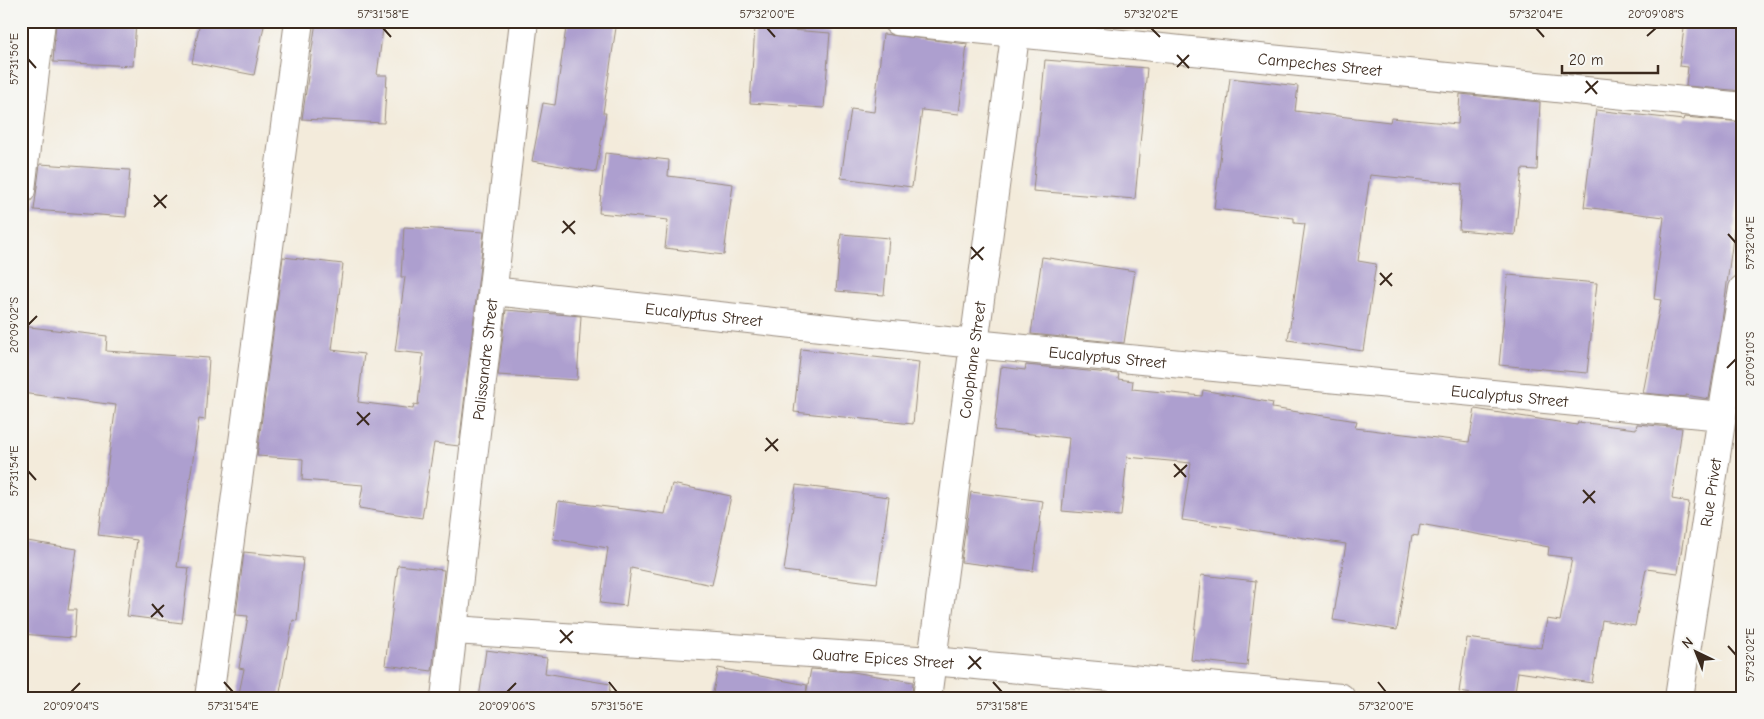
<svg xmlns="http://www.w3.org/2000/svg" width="1764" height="719" font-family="'Comic Neue',sans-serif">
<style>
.building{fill:#ad9fcf}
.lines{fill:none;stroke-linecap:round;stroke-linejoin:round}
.minor-casing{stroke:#978a7c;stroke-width:30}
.minor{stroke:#fff;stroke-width:28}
.ticks{fill:none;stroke:#3b2a1e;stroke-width:2}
.labels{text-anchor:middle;stroke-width:5;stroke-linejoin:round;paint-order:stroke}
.street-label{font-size:16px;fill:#3b2a1e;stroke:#f6f6f2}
.neatline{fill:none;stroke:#3b2a1e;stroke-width:2}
.ticks-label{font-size:12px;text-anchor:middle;fill:#3b2a1e}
</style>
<rect width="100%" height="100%" fill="#f6f6f2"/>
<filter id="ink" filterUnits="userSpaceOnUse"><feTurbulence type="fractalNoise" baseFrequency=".02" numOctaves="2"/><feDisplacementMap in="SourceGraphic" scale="10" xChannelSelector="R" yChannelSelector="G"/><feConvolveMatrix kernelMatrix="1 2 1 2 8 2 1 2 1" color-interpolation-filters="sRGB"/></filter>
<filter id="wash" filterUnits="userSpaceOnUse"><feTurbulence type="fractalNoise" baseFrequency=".0096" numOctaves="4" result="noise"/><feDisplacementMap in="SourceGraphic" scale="20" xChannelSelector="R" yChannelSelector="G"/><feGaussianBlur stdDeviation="1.12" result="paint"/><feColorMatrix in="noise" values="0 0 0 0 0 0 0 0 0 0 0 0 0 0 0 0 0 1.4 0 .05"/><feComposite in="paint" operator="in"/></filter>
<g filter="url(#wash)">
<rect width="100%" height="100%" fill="#f3ebdb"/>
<g id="blocks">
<g class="building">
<path d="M56,21H136L133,66L53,62Z"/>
<path d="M200,21H265L254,75L192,63Z"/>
<path d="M316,21H384L377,75H387L384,123L302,119Z"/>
<path d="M567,21H617L603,113H606L596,172L532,161L543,103L555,105Z"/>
<path d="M1685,21H1743V91L1686,86L1688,67L1679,66Z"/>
<path d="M755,27L830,33L824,108L750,103Z"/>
<path d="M883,34L967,44L959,114L922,110L912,187L841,178L851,109L874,112Z"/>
<path d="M1045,60L1147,68L1135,199L1033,191Z"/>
<path d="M1230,78L1298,86L1295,111L1390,122L1391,118L1458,124L1460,94L1540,102L1537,170L1522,169L1515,235L1459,230L1462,184L1370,175L1358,261L1376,264L1363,351L1288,340L1305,224L1294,223V218L1214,209Z"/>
<path d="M1596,110L1683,120L1684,117L1743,122V186H1740L1722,321L1709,399L1686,395V397L1643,393L1661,300L1654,299L1664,217L1584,207Z"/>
<path d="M605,153L669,160L668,176L733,184L724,255L665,248L668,220L599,213Z"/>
<path d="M40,164L130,170L126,217L34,210Z"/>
<path d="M404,227L484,232L459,446L434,443L422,518L359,508L363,485L302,480L303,459L257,456L283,257L343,264L332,350L364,354L358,402L413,409L414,404L418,405L423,354L395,351L405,277H401Z"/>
<path d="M841,234L889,238L884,295L836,291Z"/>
<path d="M1042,257L1135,271L1124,343L1031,334Z"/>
<path d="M1508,275L1597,283L1587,373L1499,365Z"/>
<path d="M506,310L581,316L577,380L498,375Z"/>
<path d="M21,326L107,336L106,351L209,358L205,420L199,419L177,567L189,568L182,623L127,616L137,540L98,535L116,405L21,393Z"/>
<path d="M801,349L919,362L913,424L794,412Z"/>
<path d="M1026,365L1119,374L1118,379L1133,381L1132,389L1202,396L1203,390L1273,403L1272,408L1357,421L1355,428L1469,442L1475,409L1577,425L1578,422L1636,429L1637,424L1682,428L1672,499L1689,502L1678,573L1646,569L1635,626L1602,620L1592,683L1518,672L1514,698H1498L1459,692L1467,638L1542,648L1547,619L1560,621L1572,558L1548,555L1549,547L1420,524L1418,536L1412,535L1397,630L1333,620L1346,544L1182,520L1191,463L1127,457L1121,516L1062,511L1069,438L994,430L1001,367L1025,370Z"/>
<path d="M672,484L731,496L712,585L631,568L626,606L600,603L608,548L553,539L558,501L665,514Z"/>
<path d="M796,485L889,497L877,583L784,571Z"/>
<path d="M971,492L1043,501L1033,571L961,562Z"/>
<path d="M21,540L77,549L68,610H76L74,638L21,634Z"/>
<path d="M244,552L303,558L297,621L293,620L279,698H238L244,669L239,668L248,616L236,615Z"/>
<path d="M398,565L444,570L432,671L385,665Z"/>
<path d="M1201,575L1256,581L1247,666L1191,660Z"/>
<path d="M486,650L547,658L545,673L610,684L609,698H479Z"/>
<path d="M718,668L807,685L806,695L811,669L853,672L913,682L912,698H712Z"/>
</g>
</g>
</g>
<g filter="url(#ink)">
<use href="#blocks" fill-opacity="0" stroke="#978a7c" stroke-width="1"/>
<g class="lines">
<g class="minor-casing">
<g id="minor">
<path id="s1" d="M897,21L1743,107"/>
<path d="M21,190L41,21"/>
<path id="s2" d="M493,291L974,344L1722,416"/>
<path id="s3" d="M454,630L932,661L1341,698"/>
<path d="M209,698L299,21"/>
<path id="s4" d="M445,698L524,21"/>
<path id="s5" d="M927,698L1017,21"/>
<path id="s6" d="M1679,698L1722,416L1743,289"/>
</g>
</g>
<use href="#minor" class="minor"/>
</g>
</g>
<path class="ticks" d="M383,28L391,37M767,28L775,37M1151,28L1160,37M1536,28L1544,37M1647,36L1656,28M1177,55L1189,68M28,59L36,68M1177,67L1189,55M1586,81L1597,94M1585,93L1598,81M154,195L166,208M154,207L167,195M563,221L575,234M562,233L575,221M1728,234L1736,243M971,247L983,260M971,259L984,247M1380,273L1392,286M1380,285L1392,273M28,325L37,316M1727,368L1736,359M357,412L369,425M357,425L370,413M766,438L778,451M765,451L778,439M1174,464L1186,477M28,471L36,480M1174,477L1187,465M1583,490L1595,503M1583,503L1595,491M152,604L163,617M151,617L164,605M560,630L572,643M560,643L573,631M1728,646L1736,655M969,656L981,669M968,669L981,657M224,682L233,692M609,682L617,692M993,682L1002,692M1378,682L1386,692M71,692L80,683M507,692L516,683"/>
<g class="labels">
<g class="street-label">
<text dy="6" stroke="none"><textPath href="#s1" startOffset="425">Campeches Street</textPath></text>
<text dy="6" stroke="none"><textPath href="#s2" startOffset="212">Eucalyptus Street</textPath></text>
<text dy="6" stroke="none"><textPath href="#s2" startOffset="618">Eucalyptus Street</textPath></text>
<text dy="6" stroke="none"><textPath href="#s5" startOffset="341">Colophane Street</textPath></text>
<text dy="6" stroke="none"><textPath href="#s4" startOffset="341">Palissandre Street</textPath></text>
<text dy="6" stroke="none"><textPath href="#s2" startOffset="1022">Eucalyptus Street</textPath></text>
<text dy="6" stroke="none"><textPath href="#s6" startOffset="208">Rue Privet</textPath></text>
<text dy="6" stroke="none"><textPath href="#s3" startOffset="430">Quatre Epices Street</textPath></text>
</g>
</g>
<rect width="1764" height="719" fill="none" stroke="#f6f6f2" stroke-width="55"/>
<g transform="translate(1696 652) rotate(317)" stroke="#f6f6f2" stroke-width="4" paint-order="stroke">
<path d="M0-4L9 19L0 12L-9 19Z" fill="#3b2a1e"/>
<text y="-8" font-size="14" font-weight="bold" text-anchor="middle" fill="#3b2a1e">N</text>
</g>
<path d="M1562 65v8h96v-8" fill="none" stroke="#3b2a1e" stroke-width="2.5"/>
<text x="1569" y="65" font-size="15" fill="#3b2a1e" stroke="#f6f6f2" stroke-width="4" paint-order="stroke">20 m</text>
<rect x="28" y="28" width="1708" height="664" class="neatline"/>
<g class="ticks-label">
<text x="383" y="18">57°31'58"E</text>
<text x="767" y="18">57°32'00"E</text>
<text x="1151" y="18">57°32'02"E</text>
<text x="1536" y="18">57°32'04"E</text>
<text x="1656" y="18">20°09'08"S</text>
<text transform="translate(14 59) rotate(-90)" y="4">57°31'56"E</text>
<text transform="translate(1750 243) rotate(-90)" y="4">57°32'04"E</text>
<text transform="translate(14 325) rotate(-90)" y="4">20°09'02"S</text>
<text transform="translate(1750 359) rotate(-90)" y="4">20°09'10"S</text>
<text transform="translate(14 471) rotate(-90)" y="4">57°31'54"E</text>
<text transform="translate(1750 655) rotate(-90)" y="4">57°32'02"E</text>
<text x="71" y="710">20°09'04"S</text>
<text x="233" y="710">57°31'54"E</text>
<text x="507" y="710">20°09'06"S</text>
<text x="617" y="710">57°31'56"E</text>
<text x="1002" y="710">57°31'58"E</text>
<text x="1386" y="710">57°32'00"E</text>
</g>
</svg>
